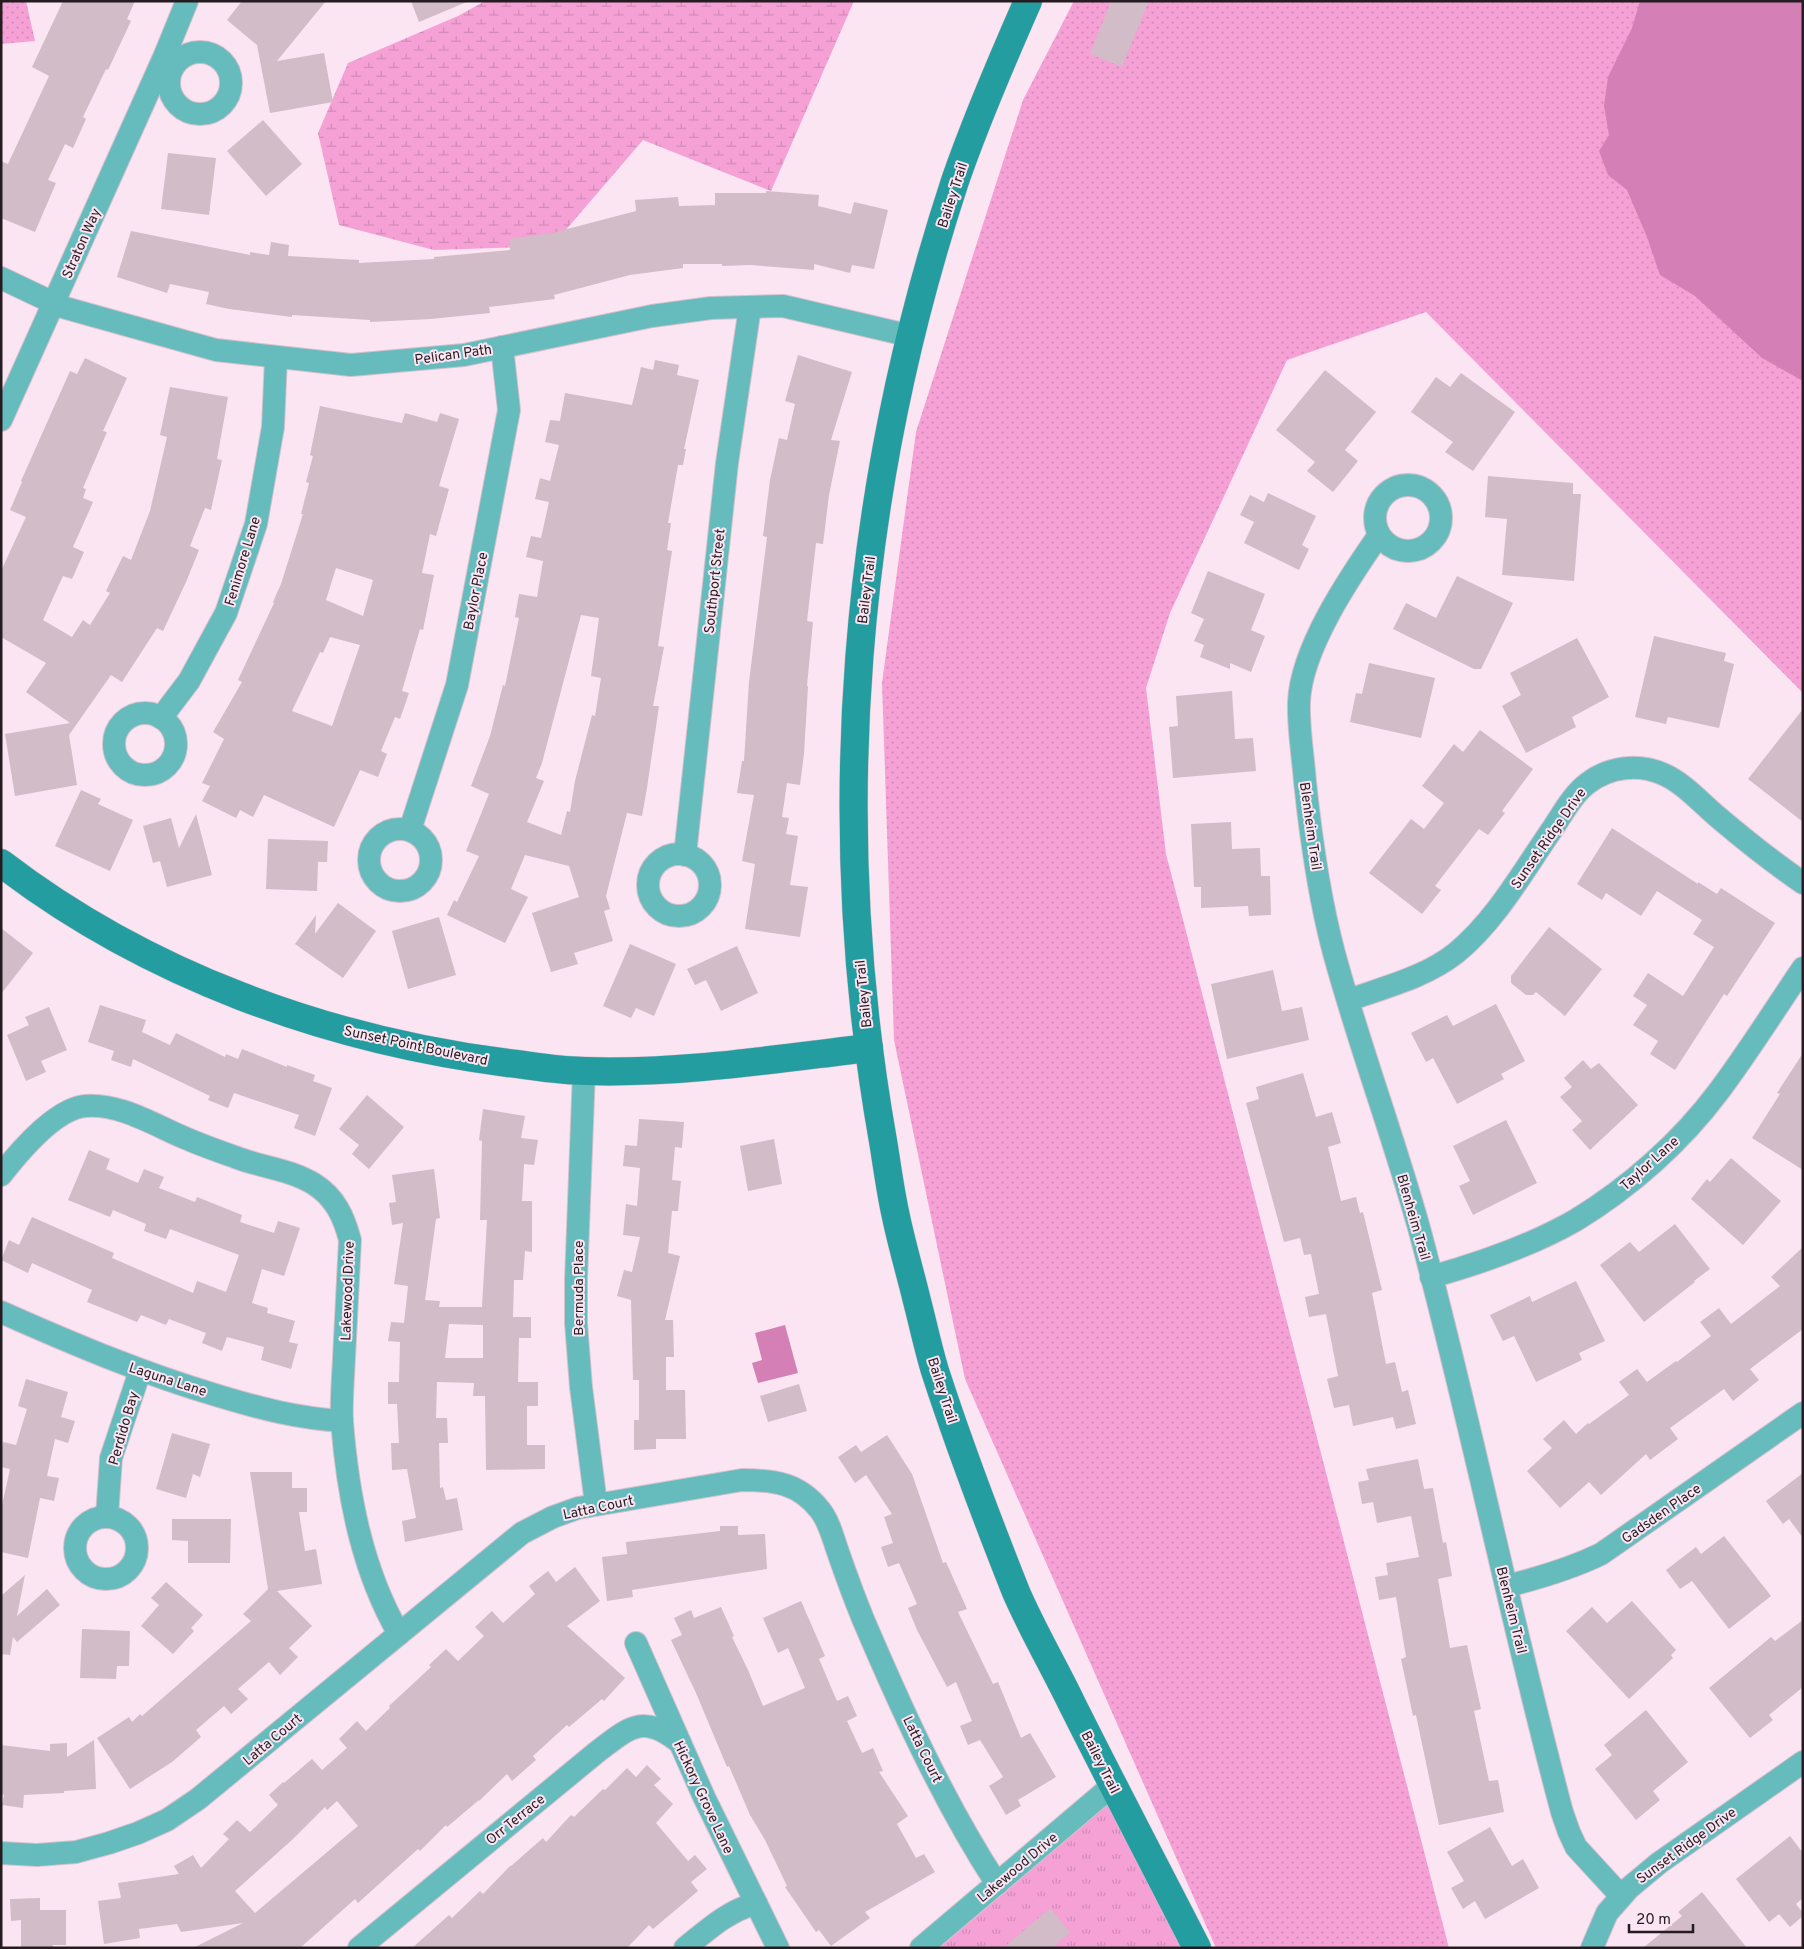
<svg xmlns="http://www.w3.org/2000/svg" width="1804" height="1949" font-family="Overpass,sans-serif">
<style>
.grass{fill:url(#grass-dots)}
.wetland{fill:url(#wetland-marsh)}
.park{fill:url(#park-tufts)}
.water{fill:#d47fb5}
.building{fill:#d1bcc8;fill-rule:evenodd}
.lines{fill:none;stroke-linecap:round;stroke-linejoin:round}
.street-casing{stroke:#d4c1cc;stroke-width:24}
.secondary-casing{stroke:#d4c1cc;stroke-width:29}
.street{stroke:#66bbbd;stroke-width:22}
.secondary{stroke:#249da0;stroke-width:28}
.labels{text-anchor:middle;stroke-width:4;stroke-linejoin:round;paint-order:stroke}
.street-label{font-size:14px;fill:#241c21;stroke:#fbe5f2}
</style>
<defs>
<pattern id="grass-dots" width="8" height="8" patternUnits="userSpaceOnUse" patternTransform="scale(1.25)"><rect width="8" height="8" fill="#f5a1d6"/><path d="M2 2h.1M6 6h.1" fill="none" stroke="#d28ab7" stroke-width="1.8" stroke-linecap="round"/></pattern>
<pattern id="wetland-marsh" width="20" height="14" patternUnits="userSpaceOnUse" patternTransform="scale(1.25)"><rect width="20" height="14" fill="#f5a1d6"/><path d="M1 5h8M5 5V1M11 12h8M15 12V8" fill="none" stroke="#d28ab7"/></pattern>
<pattern id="park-tufts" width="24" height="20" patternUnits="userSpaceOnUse" patternTransform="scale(1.25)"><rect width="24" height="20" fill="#f5a1d6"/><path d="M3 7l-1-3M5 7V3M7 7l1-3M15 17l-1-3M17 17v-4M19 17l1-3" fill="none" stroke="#d28ab7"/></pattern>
</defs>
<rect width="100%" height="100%" fill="#fbe5f2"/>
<g class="grass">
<path d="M1,1H26L35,41L1,44Z"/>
<path d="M1074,1H1803V693L1426,312L1287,360L1170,613L1146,688L1166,854L1449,1948H1216L965,1379L894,1040L882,683L916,432L1023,100Z"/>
</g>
<path class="wetland" d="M485,1H854L771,191L643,140L552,246L434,250L339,225L318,133L348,63L458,16Z"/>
<path class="park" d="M1104,1794L1184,1948H916Z"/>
<g class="water">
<path d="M1640,1H1803V381L1762,358L1695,296L1660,275L1647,237L1627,190L1608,175L1599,151L1609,135L1604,106L1608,77L1632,28Z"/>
<path d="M785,1325L798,1373L758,1383L752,1363L762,1360L755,1333Z"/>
</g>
<g class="building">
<path d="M63,1H135L127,19L131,21L108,70L106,69L83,117L86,119L73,148L65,144L48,180L56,183L35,232L1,218V161L8,164L49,76L32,67Z"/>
<path d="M242,1H326L277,61L324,53L333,102L270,113L257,45L227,20Z"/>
<path d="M411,1H469L419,22Z"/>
<path d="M1111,1H1149L1122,67L1090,54Z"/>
<path d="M263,120L302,164L266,196L227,151Z"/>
<path d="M168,153L216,158L209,215L161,209Z"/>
<path d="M766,191L819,195L818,206L851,214L854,202L888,210L874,269L852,265L850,273L814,264V270L750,265L722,266V264H683V268L630,275L554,295L555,299L489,307L490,313L431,319L370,322V320L292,315V317L229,309L206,304L209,292L170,284L167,293L117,277L131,231L250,255V252L269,255L271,242L289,245L288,256L359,260V263L434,259V257L510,250L509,239L552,233L636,211L635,200L678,197L679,206L715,205V193H766Z"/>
<path d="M798,355L852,372L831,440L840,441L829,495L823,544L816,543L807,621L813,622L807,686H808L804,754L800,785L787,783L782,817L789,818L786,834L798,836L790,885L808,887L800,937L745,929L755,864L742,861L754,795L737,793L742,761H744L749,682L767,537L763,536L770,480L779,438L787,440L795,404L785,401Z"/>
<path d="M85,358L127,378L103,431L107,432L83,488L86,489L83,498L93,502L73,547L84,552L72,579L63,576L43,620L72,637L83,620L90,625L110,593L106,591L123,556L131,560L150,511L167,437L160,435L170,387L228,397L217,459L222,460L211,510L205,508L190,546L199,550L186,582L163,631L157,628L122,682L111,675L69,735L77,785L15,796L5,734L70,723L26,692L46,663L1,637V571L26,517L10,510L22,482L21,481L70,371L77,374Z"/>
<path d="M655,360L679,365L677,375L699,380L684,449H686L683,465H678L668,523H671L667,550L672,551L658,646L664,647L653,706H659L647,788L642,816L627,813L606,896L610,909L604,911L613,941L574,953L578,964L551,972L532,913L579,897L569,866L525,855L511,889L528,897L505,943L447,915L454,900L457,902L479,856L466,851L489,794L471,786L490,736L503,685L505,686L519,618L515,617L519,594L537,597L543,561L526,557L531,536L541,538L549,502L535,499L540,478L550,481L559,445L545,442L550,420L560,421L565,393L632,405L641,367L653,370ZM581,615L599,618L591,676L601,678L595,716L592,715L575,781L570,812L567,811L561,835L527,822L544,781L536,778L542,763Z"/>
<path d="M1325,370L1376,412L1345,450L1358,461L1333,492L1307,471L1315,462L1276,430Z"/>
<path d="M1461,373L1515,412L1473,471L1445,452L1453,442L1411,412L1436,377L1450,387Z"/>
<path d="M320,406L402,423L405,413L437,422L440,413L459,419L439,486L449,489L436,536L430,534L422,573L434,575L423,630L420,629L402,691L409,693L400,719L395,717L381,751L387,754L378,777L360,770L334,827L264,795L253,817L240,810L236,818L202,801L210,786L202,783L224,739L213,732L242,682L238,680L274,603L273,602L281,584L303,514H301L309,483L306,482L313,456L310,455ZM336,568L373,580L363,616L326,600ZM330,637L360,645L332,726L292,711L320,652L323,653Z"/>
<path d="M1488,476L1573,483V494H1581L1574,581L1502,575L1507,519L1485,517Z"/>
<path d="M1268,493L1316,516L1302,545L1309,549L1299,570L1244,543L1254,522L1240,515L1250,495L1264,502Z"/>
<path d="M1208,571L1265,594L1251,630L1265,636L1251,672L1230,663V669L1200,657L1204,645L1194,641L1204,619L1191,613Z"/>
<path d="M1457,576L1513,603L1481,669H1474L1393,629L1406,603L1436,618Z"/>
<path d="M1654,636L1726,653L1724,661L1734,664L1719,728L1668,717L1666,724L1635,717Z"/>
<path d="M1577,638L1609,697L1572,717L1576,727L1526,753L1502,706L1521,695L1510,673Z"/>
<path d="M1369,663L1435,678L1421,738L1350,722L1356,693L1362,694Z"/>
<path d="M1232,691L1235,739L1253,738L1256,771L1173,778L1169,727L1178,726L1176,696Z"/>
<path d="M1803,709V822L1748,779Z"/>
<path d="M1480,730L1533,769L1502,811L1505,813L1488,835L1479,829L1435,886L1441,890L1422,914L1369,873L1411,819L1424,829L1444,803L1422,786L1454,744L1463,752Z"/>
<path d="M81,790L101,799L98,804L133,820L110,871L55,846Z"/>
<path d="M196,814L212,875L167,887L160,861L153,863L143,826L171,818L179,848Z"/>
<path d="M1231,822L1232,849L1260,848L1261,876H1270L1271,915L1249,916L1248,906L1201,908V887H1194L1191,824Z"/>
<path d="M1612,828L1698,884V882L1717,894L1721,888L1775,923L1727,996L1724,994L1675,1070L1650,1054L1658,1041L1633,1025L1647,1005L1633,996L1648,973L1683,996L1714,947L1693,934L1702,920L1657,891L1641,916L1606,893L1602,900L1577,884Z"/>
<path d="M268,839L328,841L327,862H318L317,891L266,889Z"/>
<path d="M338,903L376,931L343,978L295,944L316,915L315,934Z"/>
<path d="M439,917L456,975L408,989L392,931Z"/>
<path d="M1549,927L1602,969L1565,1016L1536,992L1533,995H1526L1511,983V976Z"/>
<path d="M1,928L33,953L1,994Z"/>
<path d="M630,944L676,964L654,1016L636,1008L631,1018L603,1006Z"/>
<path d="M737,946L758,993L721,1011L706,980L695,985L687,969Z"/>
<path d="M1273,970L1282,1011L1302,1007L1309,1040L1227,1059L1211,984Z"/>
<path d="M1496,1004L1525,1061L1501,1074L1504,1079L1457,1104L1433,1058L1426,1062L1411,1033L1447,1015L1453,1026Z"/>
<path d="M100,1005L146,1020L142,1032L170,1045L176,1033L225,1057L226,1054L238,1059L242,1049L287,1067V1065L315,1075L313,1081L332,1088L315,1136L294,1128L299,1115L234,1093L228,1108L208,1100L210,1096L133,1059L131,1067L111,1060L114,1051L88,1042Z"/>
<path d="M49,1007L67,1050L41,1061L46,1072L26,1081L7,1035L29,1025L25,1017Z"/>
<path d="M1803,1053V1170L1752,1138L1780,1094L1777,1093Z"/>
<path d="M1583,1060L1591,1069L1599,1063L1638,1105L1590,1150L1572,1130L1582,1121L1560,1097L1572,1087L1564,1078Z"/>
<path d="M1303,1073L1316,1117L1332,1112L1341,1143L1328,1147L1341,1201L1356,1197L1360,1213L1363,1212L1382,1290L1372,1293L1386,1364L1395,1362L1402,1392L1408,1390L1416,1424L1396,1429L1393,1417L1353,1426L1349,1405L1334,1408L1327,1379L1338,1376L1326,1314L1309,1317L1305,1297L1319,1294L1311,1254L1304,1255L1300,1238L1284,1242L1246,1103L1259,1099L1256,1087Z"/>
<path d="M367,1095L404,1127L369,1169L352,1154L359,1145L339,1129Z"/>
<path d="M483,1109L525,1116L521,1138L538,1140L534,1165L524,1164L522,1201H532V1252L525,1251L523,1280H514L513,1317H531V1338H519L518,1382H538V1406H527V1445H545V1469L486,1470L485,1396H473L474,1383L437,1382L436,1418H447L448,1443H439L440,1488L443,1487L446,1500L457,1498L463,1530L405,1542L402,1521L416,1518L407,1469L392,1470L391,1443H399L397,1404H388V1382H399L400,1342L388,1341L391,1322L404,1323L408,1286L394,1284L403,1223L392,1225L389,1203L396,1202L392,1175L434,1169L440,1218L436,1219L425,1300L440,1301L439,1307H482L487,1220H480L482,1141L479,1140ZM449,1324L483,1325V1358H445Z"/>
<path d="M639,1119L684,1122L682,1148L675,1147L672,1180L681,1181L678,1211H672L668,1253L680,1256L665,1320H673L674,1357H666V1390H685L686,1439H656V1449L634,1450V1420H639V1380H633L631,1300L617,1296L624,1270L632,1272L640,1237L623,1235L626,1204L637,1206L640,1168L623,1166L625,1145L637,1146Z"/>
<path d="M1506,1120L1537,1183L1473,1215L1459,1186L1470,1181L1453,1146Z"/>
<path d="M774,1139L782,1184L748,1191L740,1146Z"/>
<path d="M89,1150L110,1159L106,1169L138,1183L144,1169L164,1177L159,1188L195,1202L197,1197L242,1215L240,1222L274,1233L278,1221L300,1228L284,1276L262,1269L252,1303L268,1308L267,1313L295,1321L289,1342L298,1344L291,1369L261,1360L264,1347L227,1337L222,1351L202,1343L206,1333L169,1319L166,1325L141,1315L137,1322L87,1302L92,1290L32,1263L28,1273L1,1260L9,1240L19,1245L32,1217L114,1253L112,1258L193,1293L197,1281L226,1292L239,1255L170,1229L166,1239L144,1231L146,1224L113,1210L110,1217L68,1200Z"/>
<path d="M1731,1158L1781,1201L1743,1245L1691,1199L1707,1179L1710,1182Z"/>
<path d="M1675,1224L1710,1269L1694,1281L1695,1282L1644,1322L1600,1265L1630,1242L1639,1252Z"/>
<path d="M1803,1247V1329L1750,1369L1759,1380L1733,1401L1724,1389L1670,1428L1678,1439L1650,1460L1646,1454L1601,1495L1589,1482L1560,1508L1527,1471L1552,1448L1543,1439L1564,1420L1576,1434L1588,1423L1589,1424L1629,1395L1619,1382L1637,1369L1647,1382L1676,1361L1677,1362L1711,1336L1700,1322L1719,1308L1731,1324L1780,1286L1771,1277Z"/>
<path d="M1576,1281L1605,1341L1579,1353L1582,1360L1536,1382L1514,1336L1503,1341L1490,1315L1530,1296L1532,1302Z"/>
<path d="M26,1379L68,1392L61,1417L75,1421L68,1443L55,1439L47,1476L59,1478L54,1501L40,1498L28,1558L1,1552V1510L10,1469L1,1467V1451L3,1442L16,1445L27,1409L18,1406Z"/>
<path d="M799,1384L807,1411L768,1422L760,1396Z"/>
<path d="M172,1433L210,1444L200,1477L193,1474L186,1498L156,1489Z"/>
<path d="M887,1435L912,1474L943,1563L946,1562L967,1609L958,1612L993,1684L998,1682L1021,1738L1030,1733L1056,1777L1018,1800L1021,1806L1006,1815L989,1786L1003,1777L980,1740L968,1745L960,1726L972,1721L956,1682L947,1687L917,1630L908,1608L917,1604L899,1563L888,1567L881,1547L893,1543L884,1517L892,1514L866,1475L855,1483L838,1457L856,1445L861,1452Z"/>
<path d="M1418,1459L1424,1489L1433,1488L1443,1543L1446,1542L1452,1576L1438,1579L1450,1648L1467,1645L1481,1709L1474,1711L1489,1781L1498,1780L1504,1812L1439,1825L1416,1715L1413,1716L1401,1659L1406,1657L1396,1597L1379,1600L1375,1577L1388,1575L1386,1563L1419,1557L1411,1516L1377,1523L1373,1502L1362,1504L1358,1482L1369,1480L1366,1469Z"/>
<path d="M250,1472H292V1488H307V1512H299L305,1551L316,1549L322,1584L277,1591L312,1626L289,1648L298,1657L280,1675L269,1662L238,1689L248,1699L231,1714L224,1706L196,1730L201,1737L172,1762L130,1789L97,1738L129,1717L132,1722L140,1714L142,1716L251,1621L243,1614L268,1589Z"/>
<path d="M1803,1473V1538L1789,1519L1783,1524L1766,1501Z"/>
<path d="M172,1519H231L230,1563H188V1541L172,1540Z"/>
<path d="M720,1526H738V1535L765,1534L767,1569L632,1590L633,1597L607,1601L602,1557L627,1554L626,1542L720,1531Z"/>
<path d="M1724,1536L1771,1596L1729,1629L1692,1581L1680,1589L1666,1570L1696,1547L1701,1554Z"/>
<path d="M575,1567L600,1601L567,1626L625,1678L604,1701L602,1699L569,1727L567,1725L533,1756L536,1760L512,1781L507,1774L479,1801V1800L447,1827L446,1825L420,1851L418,1849L358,1903L355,1899L300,1948H193L243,1923L181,1932L177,1924L139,1929L140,1938L104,1944L98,1901L121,1898L118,1883L179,1874L174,1866L193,1855L201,1868L229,1839L223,1834L237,1820L250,1832L278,1805L269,1795L283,1782L284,1783L312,1759L322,1770L347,1748L339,1739L357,1721L366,1731L390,1708L389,1706L431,1667L429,1665L446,1649L458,1661L484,1636L475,1627L492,1611L503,1623L535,1594L529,1586L548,1571L556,1582ZM337,1801L358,1826L255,1913L235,1891L293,1839L325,1807L327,1810Z"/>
<path d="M25,1575L17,1616L47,1589L60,1605L17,1642L13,1637L10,1655L1,1654V1596Z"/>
<path d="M166,1582L203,1615L191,1628L194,1631L173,1654L141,1626L159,1605L151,1598Z"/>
<path d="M801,1601L825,1656L819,1659L837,1701L848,1696L857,1716L847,1721L862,1753L873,1748L883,1771L879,1772L908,1816L897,1824L916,1858L924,1854L935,1872L865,1912L870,1918L831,1946L819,1930L816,1932L785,1887L787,1886L765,1840L750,1815L729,1766L727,1767L696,1693L671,1640L682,1635L674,1618L691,1610L694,1618L721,1607L734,1636L732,1637L748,1670L763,1706L805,1688L788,1648L778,1653L763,1618Z"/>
<path d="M1632,1601L1676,1650L1671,1655L1673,1658L1629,1699L1566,1631L1592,1607L1607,1623Z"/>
<path d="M1803,1620V1687L1769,1715L1773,1720L1750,1738L1709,1688L1771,1637L1775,1641Z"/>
<path d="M82,1629L130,1631L129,1666H117L116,1679L80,1678Z"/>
<path d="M1646,1710L1688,1762L1653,1791L1660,1800L1636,1820L1595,1769L1612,1755L1604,1745Z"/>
<path d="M94,1740L96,1789L64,1791V1793L24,1795L23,1808L2,1805L4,1795L1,1794V1745L50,1751V1744L67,1743V1757Z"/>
<path d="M647,1765L661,1779L654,1785L673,1804L656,1823L688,1861L695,1855L707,1869L691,1882L698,1891L653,1929L649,1925L627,1948H412L449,1915L452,1918L480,1891L483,1894L510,1866H511L543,1838L546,1842L571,1815L574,1817L603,1789L605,1790L627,1768L636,1777Z"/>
<path d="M1490,1827L1512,1866L1523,1859L1539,1888L1485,1919L1475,1901L1463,1909L1451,1888L1464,1881L1447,1852Z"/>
<path d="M1790,1836L1803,1853V1898L1796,1904L1803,1913V1916L1790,1927L1779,1914L1769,1922L1736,1879Z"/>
<path d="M1702,1892L1747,1948H1643L1682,1916L1678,1912Z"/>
<path d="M40,1898V1910H66V1945H53V1948H21V1920L11,1921L10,1899Z"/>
<path d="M1050,1908L1070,1932L1052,1948H1003Z"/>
</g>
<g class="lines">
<g class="street-casing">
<g id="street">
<circle cx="200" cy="83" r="31"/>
<path d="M1,278L62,307L216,350L351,365L464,355L652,316L711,308L783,306L911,336"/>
<path d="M1,420L165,55L187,1"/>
<circle cx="1408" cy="518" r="33"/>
<path d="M1379,535C1349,578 1301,649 1299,702C1298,728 1303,755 1305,782C1311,839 1319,897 1334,953C1359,1045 1393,1135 1419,1228C1471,1421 1510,1618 1562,1812L1569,1832L1576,1847L1621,1896"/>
<circle cx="145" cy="744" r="31"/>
<path d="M161,718L189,681L226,613L256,524L273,427L276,357"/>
<circle cx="400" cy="860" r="31"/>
<path d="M410,830L457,685L509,410L502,347"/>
<circle cx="679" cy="885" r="31"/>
<path d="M685,855L727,463L750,307"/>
<path d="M1349,1000C1385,987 1426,977 1456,953C1496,920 1522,873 1551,831C1562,815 1572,795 1588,783C1609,767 1638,763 1663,774C1684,783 1701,803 1719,818C1746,841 1774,863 1803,883"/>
<path d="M584,1071L576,1280V1323L581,1387L596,1504"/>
<path d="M1,1175C19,1152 55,1109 85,1106C120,1103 154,1125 185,1138C201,1145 218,1151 235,1157C260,1167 290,1169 314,1184C335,1197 344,1217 350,1240C348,1279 346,1318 344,1358C343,1379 341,1401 342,1422C348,1496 362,1570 399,1634"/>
<path d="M1431,1277C1481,1263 1531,1246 1576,1220C1630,1187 1681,1142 1719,1091C1749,1051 1775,1009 1803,968"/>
<path d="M1,1312C73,1344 144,1374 219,1396C262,1409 297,1418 342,1421"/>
<path d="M107,1516L111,1458L140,1371"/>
<circle cx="106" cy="1548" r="31"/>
<path d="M1507,1586C1539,1578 1570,1569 1601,1554L1803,1413"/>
<path d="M636,1643L704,1797L778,1948"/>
<path d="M1,1853L37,1855L76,1852L109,1843L138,1833L167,1820L198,1799L522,1533L553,1517L578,1508L742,1480C774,1480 799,1483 820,1510C829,1521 833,1538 838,1552C846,1575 854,1597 863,1619C901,1708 944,1803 997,1884"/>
<path d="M359,1948L597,1752C630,1727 643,1713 680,1743"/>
<path d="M685,1948C710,1928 725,1913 756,1903"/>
<path d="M921,1948L1113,1785"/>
<path d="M1592,1948L1607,1913L1629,1888L1659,1863L1803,1762"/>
</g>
</g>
<g class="secondary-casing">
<g id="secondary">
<path d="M1028,1C1002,60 976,120 955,181C853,491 826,820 883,1141C887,1165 890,1189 895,1212C901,1242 910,1272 917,1301C923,1324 928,1348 935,1371C959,1445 987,1519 1016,1592C1032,1629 1053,1665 1071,1702C1112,1784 1155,1866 1197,1948"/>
<path d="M1,863C147,975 327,1040 508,1063C533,1066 560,1071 585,1071C681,1074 775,1059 869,1048"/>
</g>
</g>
<use href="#street" class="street"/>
<use href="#secondary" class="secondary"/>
</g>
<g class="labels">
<g class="street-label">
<text transform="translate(952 195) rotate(-72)" y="5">Bailey Trail</text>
<text transform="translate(81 243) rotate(-66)" y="5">Straton Way</text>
<text transform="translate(453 354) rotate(-8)" y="5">Pelican Path</text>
<text transform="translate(242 561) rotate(-73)" y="5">Fenimore Lane</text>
<text transform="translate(714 581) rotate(-84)" y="5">Southport Street</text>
<text transform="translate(866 590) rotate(-83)" y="5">Bailey Trail</text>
<text transform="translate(475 591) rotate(-79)" y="5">Baylor Place</text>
<text transform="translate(1311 826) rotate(82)" y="5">Blenheim Trail</text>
<text transform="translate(1548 838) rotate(-55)" y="5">Sunset Ridge Drive</text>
<text transform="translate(863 994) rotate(-96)" y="5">Bailey Trail</text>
<text transform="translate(416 1045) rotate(12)" y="5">Sunset Point Boulevard</text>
<text transform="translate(1649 1163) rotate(-42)" y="5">Taylor Lane</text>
<text transform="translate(1414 1217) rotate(74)" y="5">Blenheim Trail</text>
<text transform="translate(578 1288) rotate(-90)" y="5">Bermuda Place</text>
<text transform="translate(347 1291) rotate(-88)" y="5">Lakewood Drive</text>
<text transform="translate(168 1379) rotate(18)" y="5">Laguna Lane</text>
<text transform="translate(943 1390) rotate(72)" y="5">Bailey Trail</text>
<text transform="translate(123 1428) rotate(-74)" y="5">Perdido Bay</text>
<text transform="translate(598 1507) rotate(-12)" y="5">Latta Court</text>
<text transform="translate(1661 1513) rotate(-35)" y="5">Gadsden Place</text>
<text transform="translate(1512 1610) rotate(76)" y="5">Blenheim Trail</text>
<text transform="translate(272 1739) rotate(-40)" y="5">Latta Court</text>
<text transform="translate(923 1749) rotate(64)" y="5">Latta Court</text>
<text transform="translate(1101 1762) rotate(63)" y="5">Bailey Trail</text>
<text transform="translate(704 1797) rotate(65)" y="5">Hickory Grove Lane</text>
<text transform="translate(515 1819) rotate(-39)" y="5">Orr Terrace</text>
<text transform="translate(1686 1845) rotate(-36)" y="5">Sunset Ridge Drive</text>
<text transform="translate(1017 1867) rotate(-40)" y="5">Lakewood Drive</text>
</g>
</g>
<rect width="1804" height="1949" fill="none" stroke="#241c21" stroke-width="5"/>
<path d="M1629 1924v8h64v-8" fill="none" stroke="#241c21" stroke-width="2.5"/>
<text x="1636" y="1924" font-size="15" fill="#241c21" stroke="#fbe5f2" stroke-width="4" paint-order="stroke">20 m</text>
</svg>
